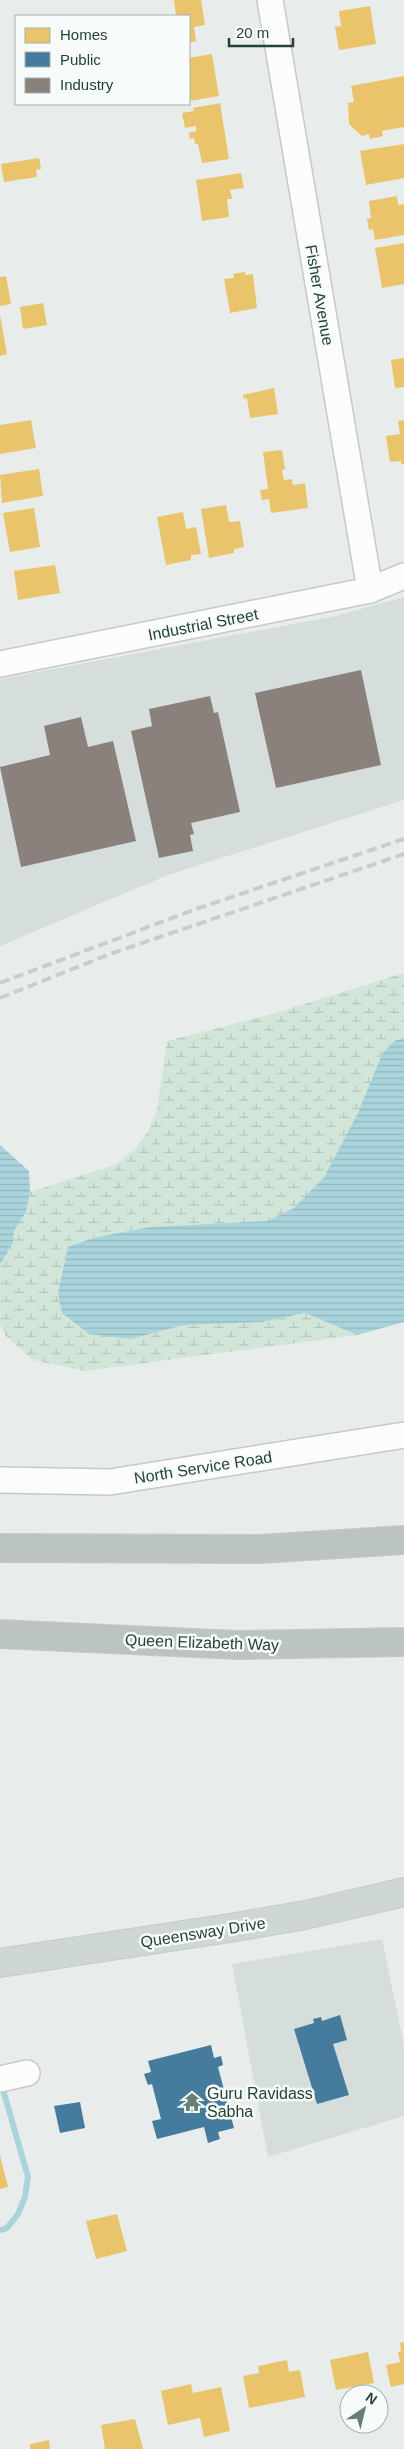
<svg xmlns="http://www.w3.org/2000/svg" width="404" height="2449" font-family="Arial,sans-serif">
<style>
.built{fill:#d6dedb}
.wetland{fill:url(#wetland-marsh)}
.water{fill:url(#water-rules)}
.homes{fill:#e9c46a}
.public{fill:#457b9d}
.industry{fill:#8a817c}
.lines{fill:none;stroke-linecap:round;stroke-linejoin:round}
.stream{stroke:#a9d4db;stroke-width:6}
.minor-casing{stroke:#c5cac8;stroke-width:28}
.major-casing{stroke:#c3ccc9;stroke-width:30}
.highway-casing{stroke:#c3ccc9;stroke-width:30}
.minor{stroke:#fcfcfc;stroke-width:25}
.major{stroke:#cfd7d5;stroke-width:28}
.highway{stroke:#bcc4c2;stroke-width:28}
.rail{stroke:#c9cdcc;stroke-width:4;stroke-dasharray:10 5;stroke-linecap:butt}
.labels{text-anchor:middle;stroke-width:5;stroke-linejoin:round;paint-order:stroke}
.street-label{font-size:16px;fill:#24423a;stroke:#f7fbf9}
.poi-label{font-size:16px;fill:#24423a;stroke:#f7fbf9;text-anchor:start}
</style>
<defs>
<pattern id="wetland-marsh" width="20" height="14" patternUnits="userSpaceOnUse" patternTransform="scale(1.25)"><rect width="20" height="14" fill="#d1e6d8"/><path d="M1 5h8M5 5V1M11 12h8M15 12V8" fill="none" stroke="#b3c6ba"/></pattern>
<pattern id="water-rules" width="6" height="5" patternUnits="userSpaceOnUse" patternTransform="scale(1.25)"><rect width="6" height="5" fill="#a9d4db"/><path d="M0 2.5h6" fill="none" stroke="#91b7bd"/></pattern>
</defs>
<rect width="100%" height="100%" fill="#e8edeb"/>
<g class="built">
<path d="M404,597V800L168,875L0,946V679L336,616Z"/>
<path d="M382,1939L404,2046V2116L268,2157L232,1964Z"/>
</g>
<path class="wetland" d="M404,973V1038L394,1041L382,1054L358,1113L324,1177L294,1208L267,1221L150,1227L93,1238L68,1248L131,1339L184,1325L262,1322L305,1313L357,1335L85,1371L33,1360L5,1335L0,1324V1265L13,1243L14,1231L26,1212L30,1192L117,1164L135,1149L148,1131L157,1110L167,1041L272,1014Z"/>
<g class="water">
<path d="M404,1038V1322L357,1335L305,1313L262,1322L184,1325L131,1339L89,1334L62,1313L58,1293L68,1247L93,1238L150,1227L267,1221L294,1208L324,1177L358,1113L382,1054L394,1041Z"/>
<path d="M0,1145L29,1171L30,1192L26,1212L14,1231L13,1243L0,1265Z"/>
</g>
<g class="homes">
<path d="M174,0H201L205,25L194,27L196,41L189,43V16H176Z"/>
<path d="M370,6L376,44L339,50L335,27L341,26L339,11Z"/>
<path d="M212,54L219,96L189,101V58Z"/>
<path d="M404,76V127L382,131L383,136L370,139L369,134L362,136L349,124L348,103L354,102L351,86Z"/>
<path d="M220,103L229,159L202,163L198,144H195L194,138L190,139L189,133L196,131V126L185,128L182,113L194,111L193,108Z"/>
<path d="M404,144V178L366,185L360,151Z"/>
<path d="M39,158L41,169L36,170L37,177L4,182L1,164Z"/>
<path d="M241,173L244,188L230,190L232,199H227L229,217L202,221L196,180Z"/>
<path d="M397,196L398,205L404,204V235L375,240L373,229L369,230L367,219L371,218L369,201Z"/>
<path d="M404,243V284L382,288L375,248Z"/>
<path d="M245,272V275L253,274L257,308L230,313L224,279L234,278L233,274Z"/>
<path d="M6,276L11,304L0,306V277Z"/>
<path d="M43,303L47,325L23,329L20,307Z"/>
<path d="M0,315L7,354L0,356Z"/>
<path d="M404,358V387L395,388L391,360Z"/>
<path d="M274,388L278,414L250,418L247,398L244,399L243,395Z"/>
<path d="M31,420L36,448L0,454V425Z"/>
<path d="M404,420V464H401V461L390,462L386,436L400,434L398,421Z"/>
<path d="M282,450L285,469L282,470L284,480L292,479L293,485L305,483L308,508L271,513L269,499L262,500L260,490L268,489L263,452Z"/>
<path d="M39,469L43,496L2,503L0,475Z"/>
<path d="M226,505L229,522L240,521L244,547L234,549V553L209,558L201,509Z"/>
<path d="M34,508L40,547L10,552L3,513Z"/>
<path d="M183,512L186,529L196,527L201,554L191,555V560L166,565L157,517Z"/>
<path d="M55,565L60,593L18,600L14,571Z"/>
<path d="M0,2155L8,2187L0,2189Z"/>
<path d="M117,2214L127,2251L96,2259L86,2221Z"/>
<path d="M404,2342V2384L391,2387L386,2365L400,2362L398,2352L401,2351L400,2343Z"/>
<path d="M368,2352L374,2383L336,2390L330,2360Z"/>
<path d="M287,2360L289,2372L300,2370L305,2397L249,2408L243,2376L259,2373L258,2366Z"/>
<path d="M191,2384L193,2393L221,2387L230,2431L204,2437L200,2418L168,2425L161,2391Z"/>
<path d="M135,2419L143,2449H105L101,2425Z"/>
<path d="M49,2440L50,2449H30V2444Z"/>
</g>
<g class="public">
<path d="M340,2015L347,2040L333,2044L349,2095L317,2104L294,2029L314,2023L313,2019L321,2017L322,2021Z"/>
<path d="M211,2045L214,2058L221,2056L223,2065L218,2067L234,2128L218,2132L220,2139L208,2143L204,2127L157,2139L152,2121L161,2119L152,2084L148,2085L144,2074L151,2072L148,2061Z"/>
<path d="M80,2102L85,2128L60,2133L54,2106Z"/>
</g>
<g class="industry">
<path d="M361,670L381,765L276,788L255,693Z"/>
<path d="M210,696L214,713L218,712L240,812L191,823L194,834L190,835L193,851L159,858L131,731L152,726L149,709Z"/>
<path d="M81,717L88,747L113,741L136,841L21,867L0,767L50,755L44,726Z"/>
</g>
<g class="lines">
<path class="stream" d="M0,2230L7,2228L18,2214L25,2197L28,2177L2,2086"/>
<g class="minor-casing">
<g id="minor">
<path d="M270,0L370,590"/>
<path d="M0,664L370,590L404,576"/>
<path d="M0,1480L110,1482L404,1435"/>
<path d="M0,2079L27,2073"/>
</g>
</g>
<g class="major-casing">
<path id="major" d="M0,1963L236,1927L305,1915L404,1892"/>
</g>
<g class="highway-casing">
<g id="highway">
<path d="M0,1548L260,1549L404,1540"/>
<path d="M0,1634L238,1645L404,1642"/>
</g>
</g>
<use href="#minor" class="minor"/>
<use href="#major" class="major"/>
<use href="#highway" class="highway"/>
<g class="rail">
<path d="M0,983L196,909L404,839"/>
<path d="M0,998L110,954L404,854"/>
</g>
</g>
<defs>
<g id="temple-bare" transform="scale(1.5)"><path d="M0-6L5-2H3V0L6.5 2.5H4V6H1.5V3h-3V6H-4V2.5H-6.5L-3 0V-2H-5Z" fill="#697e78" stroke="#f7fbf9" stroke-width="2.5" paint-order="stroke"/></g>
</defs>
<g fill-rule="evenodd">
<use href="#temple-bare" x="192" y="2102"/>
</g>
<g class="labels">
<g class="street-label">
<text transform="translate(320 295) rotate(80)" y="6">Fisher Avenue</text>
<text transform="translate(203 624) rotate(-11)" y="6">Industrial Street</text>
<text transform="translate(203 1467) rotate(-9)" y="6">North Service Road</text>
<text transform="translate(202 1642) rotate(2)" y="6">Queen Elizabeth Way</text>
<text transform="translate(203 1932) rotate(-9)" y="6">Queensway Drive</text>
</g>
<g class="poi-label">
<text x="207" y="2099">Guru Ravidass<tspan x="207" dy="18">Sabha</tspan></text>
</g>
</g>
<rect x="15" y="15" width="175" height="90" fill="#f7fbf9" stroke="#a3b1ad"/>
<rect x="25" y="28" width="25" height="15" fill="#e9c46a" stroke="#a3b1ad"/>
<text x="60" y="40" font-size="15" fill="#24423a">Homes</text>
<rect x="25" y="52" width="25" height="15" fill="#457b9d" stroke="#a3b1ad"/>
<text x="60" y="65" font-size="15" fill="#24423a">Public</text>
<rect x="25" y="78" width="25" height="15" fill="#8a817c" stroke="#a3b1ad"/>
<text x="60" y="90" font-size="15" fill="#24423a">Industry</text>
<g transform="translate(364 2409) rotate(35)"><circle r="24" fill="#f7fbf9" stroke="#a3b1ad"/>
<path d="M0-4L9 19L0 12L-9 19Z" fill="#697e78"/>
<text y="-8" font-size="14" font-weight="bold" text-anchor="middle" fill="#24423a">N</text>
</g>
<path d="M229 38v8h64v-8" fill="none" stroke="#24423a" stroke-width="2.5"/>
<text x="236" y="38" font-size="15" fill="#24423a" stroke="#f7fbf9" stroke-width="4" paint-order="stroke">20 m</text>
</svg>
